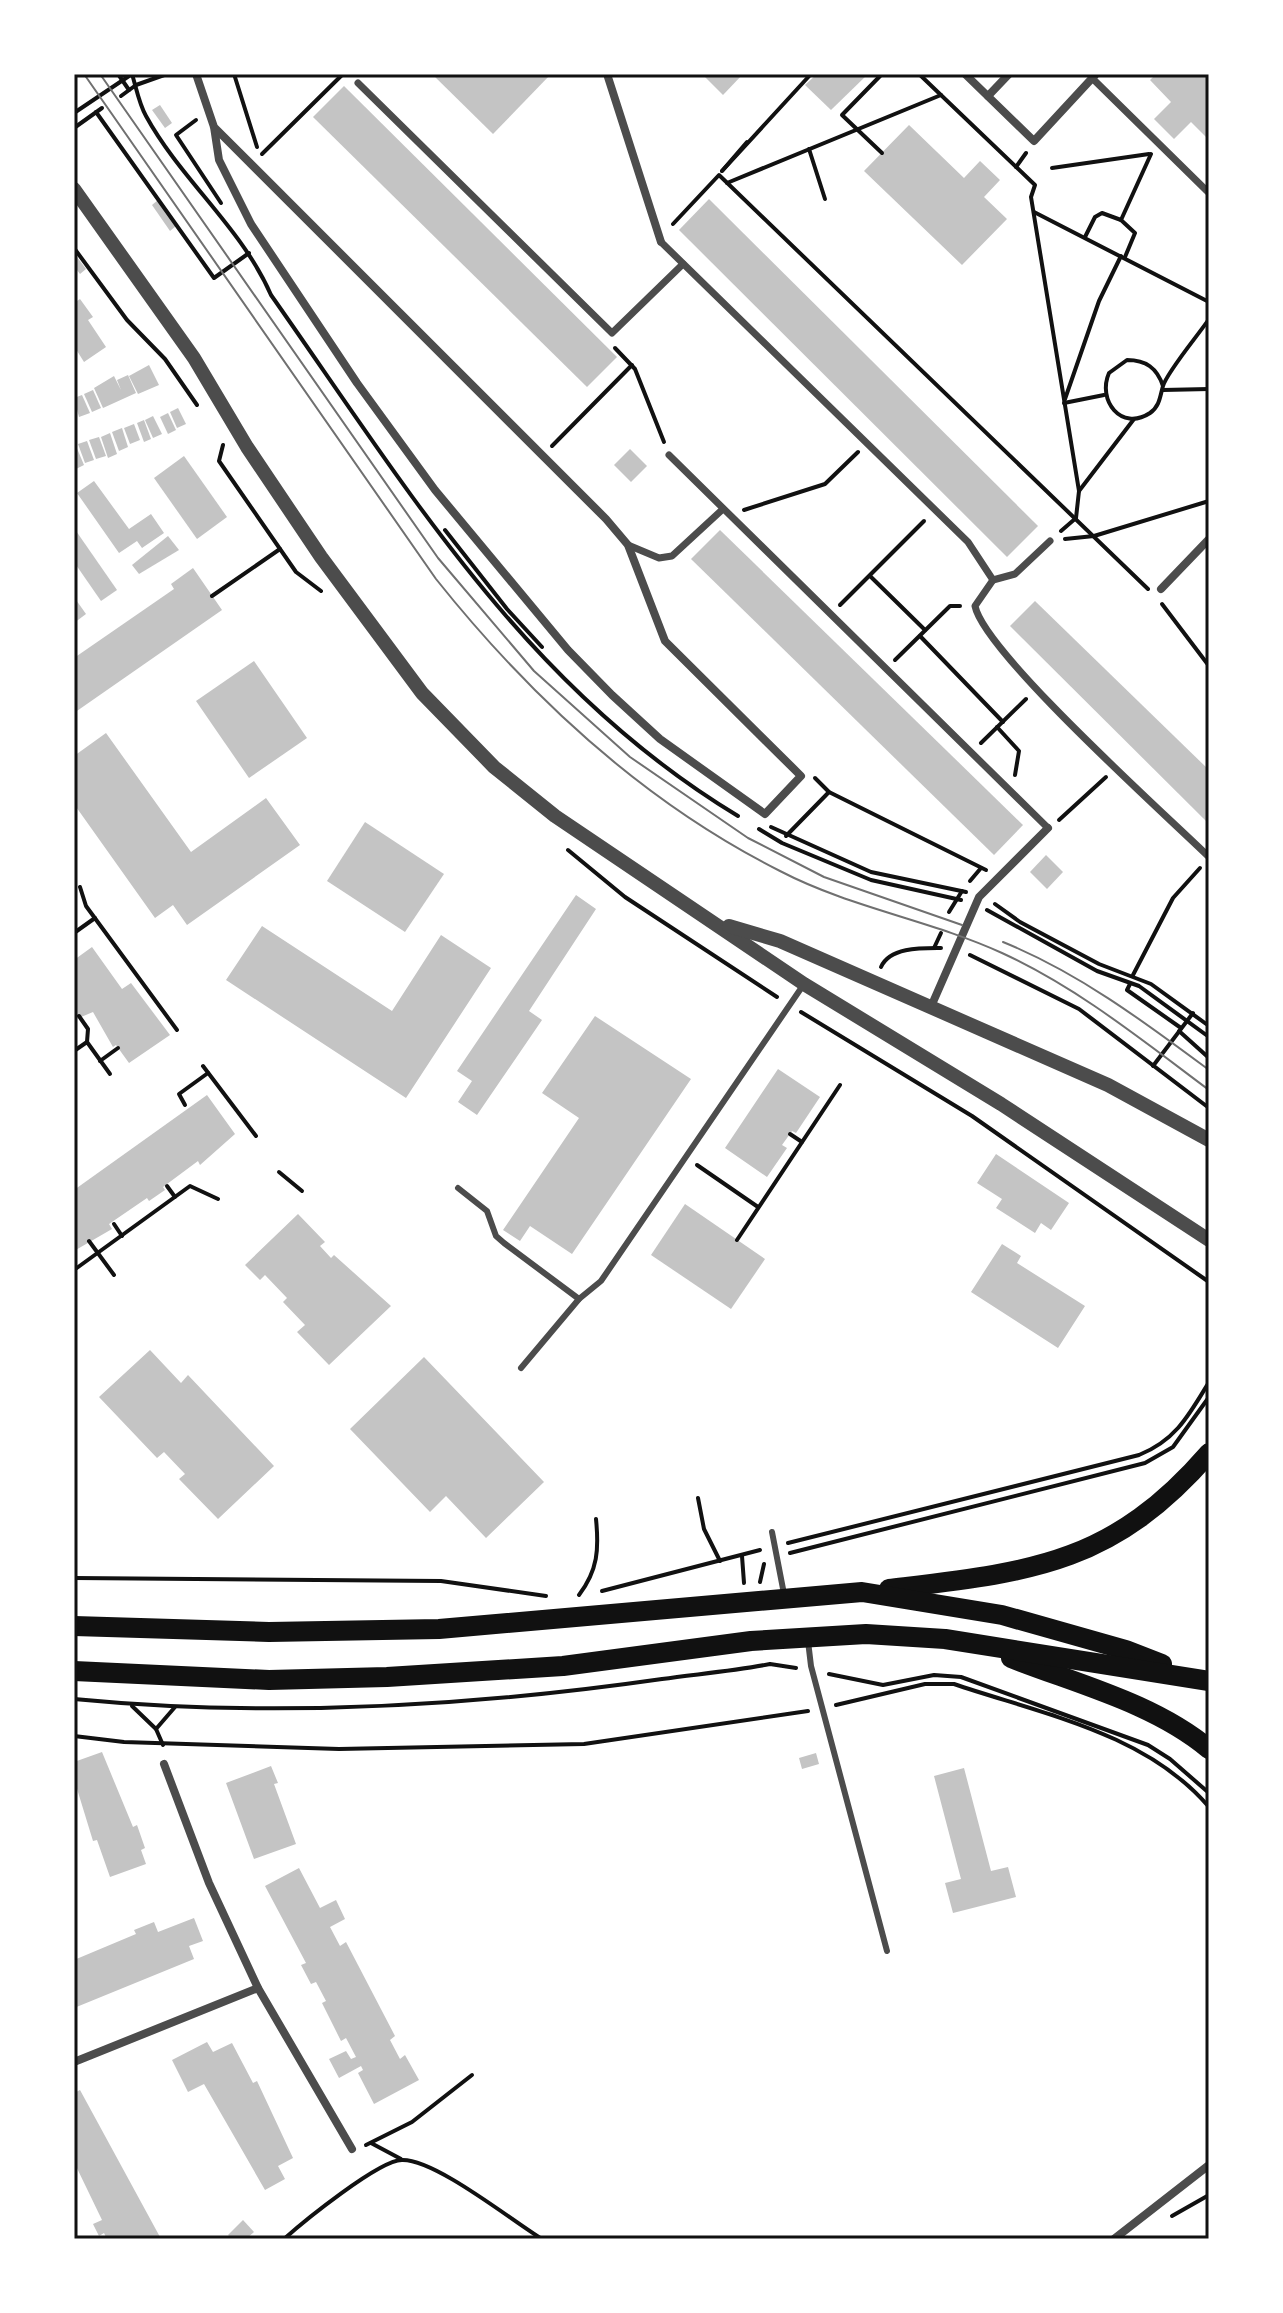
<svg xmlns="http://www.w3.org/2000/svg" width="1283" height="2313" font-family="Karla,sans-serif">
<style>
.building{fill:#c4c4c4}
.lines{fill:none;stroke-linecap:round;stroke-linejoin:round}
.path{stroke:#111;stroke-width:4}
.service{stroke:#4c4c4c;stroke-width:6}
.pedestrian{stroke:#4c4c4c;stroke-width:7}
.minor{stroke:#4c4c4c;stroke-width:8}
.tertiary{stroke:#4c4c4c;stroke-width:14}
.primary{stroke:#111;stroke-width:20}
.tram{stroke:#707070;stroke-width:2}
.neatline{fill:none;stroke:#111;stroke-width:3}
</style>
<rect width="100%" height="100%" fill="#fff"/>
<g class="building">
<path d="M432,74H551L493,134Z"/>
<path d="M702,74H743L723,95Z"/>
<path d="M817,74H868L831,110L805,85Z"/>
<path d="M1156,74H1209V140L1191,122L1174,139L1154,119L1171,102L1150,80Z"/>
<path d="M344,86L617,357L587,387L313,117Z"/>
<path d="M160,105L172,123L165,128L152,110Z"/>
<path d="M909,125L964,178L980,161L1000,180L984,197L1007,219L962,265L864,171Z"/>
<path d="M709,199L1038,526L1007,557L679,230Z"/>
<path d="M158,200L176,226L170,231L152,205Z"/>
<path d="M74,253L86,269L80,274L74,266Z"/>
<path d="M80,299L93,317L88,320L106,347L84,362L74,346V303Z"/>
<path d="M149,365L159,385L138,394L129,376Z"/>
<path d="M128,375L136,393L103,408L94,388L114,376L121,390L117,380Z"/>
<path d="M93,390L101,408L92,412L84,394Z"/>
<path d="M82,395L90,413L79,417L74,398Z"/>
<path d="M178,408L186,424L177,428L170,412Z"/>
<path d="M168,413L176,430L168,434L160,417Z"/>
<path d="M153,416L162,434L153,438L145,420Z"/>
<path d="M144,420L151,439L144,442L137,423Z"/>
<path d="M134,424L140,440L130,444L124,428Z"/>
<path d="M122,428L128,447L119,451L112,432Z"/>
<path d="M110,433L117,454L108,458L101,437Z"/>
<path d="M99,437L106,456L96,459L89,440Z"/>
<path d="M87,441L94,460L85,463L78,444Z"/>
<path d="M76,446L84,465L74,470V447Z"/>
<path d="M630,449L647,466L631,482L614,465Z"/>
<path d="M184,456L227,517L197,539L154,478Z"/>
<path d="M94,481L129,529L151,514L164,533L142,548L137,541L119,553L77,493Z"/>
<path d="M74,528L117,590L101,601L74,562Z"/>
<path d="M720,530L1023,825L994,855L691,559Z"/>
<path d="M168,536L179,550L139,574L132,565Z"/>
<path d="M193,568L222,610L74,713V658L174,589L171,584Z"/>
<path d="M74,597L86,614L74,623Z"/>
<path d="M1035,601L1209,770V824L1010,626Z"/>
<path d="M254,661L307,738L249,778L196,701Z"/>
<path d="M106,733L191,852L266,798L300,845L187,925L173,905L155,918L74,804V756Z"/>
<path d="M365,822L444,874L405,932L327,881Z"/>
<path d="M1046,855L1063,872L1047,889L1030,872Z"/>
<path d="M576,895L596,909L529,1011L542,1020L477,1115L458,1102L472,1081L457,1071Z"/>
<path d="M262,926L392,1011L441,935L491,968L406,1098L226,980Z"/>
<path d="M92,947L122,989L131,983L170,1035L129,1063L116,1045L113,1047L93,1012L74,1020V960Z"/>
<path d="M595,1016L691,1079L572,1254L530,1226L520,1241L503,1230L579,1118L542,1093Z"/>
<path d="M778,1069L820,1097L796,1133L792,1131L782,1145L787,1148L767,1177L725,1148Z"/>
<path d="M207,1095L235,1134L200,1165L198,1161L163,1187L165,1190L149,1201L147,1198L109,1224L112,1229L74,1251V1190Z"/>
<path d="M996,1154L1069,1203L1051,1230L1041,1223L1035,1233L996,1208L1002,1199L977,1183Z"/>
<path d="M685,1204L765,1259L731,1309L651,1255Z"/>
<path d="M298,1214L325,1242L320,1246L331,1258L334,1255L391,1306L329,1365L297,1332L305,1325L283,1302L287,1298L265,1275L260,1280L245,1265Z"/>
<path d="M1002,1244L1021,1256L1017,1263L1085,1306L1058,1348L971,1292Z"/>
<path d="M150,1350L181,1383L188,1375L274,1466L218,1519L179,1479L185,1474L164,1452L157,1458L99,1397Z"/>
<path d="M424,1357L544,1482L486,1538L446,1496L430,1512L350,1429Z"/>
<path d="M102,1752L133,1827L137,1825L145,1848L141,1850L146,1864L110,1877L97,1840L93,1841L74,1779V1762Z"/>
<path d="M816,1753L819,1764L802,1769L799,1758Z"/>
<path d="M271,1766L278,1783L274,1784L296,1844L254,1859L226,1783Z"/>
<path d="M964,1768L991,1871L1008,1867L1016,1897L953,1913L945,1883L961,1879L934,1776Z"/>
<path d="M299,1868L320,1908L336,1900L345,1919L330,1927L340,1946L346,1942L395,2036L390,2040L400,2059L405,2055L419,2080L374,2104L358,2073L363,2070L361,2066L339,2078L329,2059L346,2051L351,2059L356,2057L346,2038L341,2041L322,2003L326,2001L316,1982L311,1984L301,1965L306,1963L265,1886Z"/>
<path d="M194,1918L203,1941L189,1946L194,1959L74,2008V1960L136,1934L134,1930L154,1922L158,1932Z"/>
<path d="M207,2042L213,2052L232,2043L253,2083L257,2081L293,2158L278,2166L285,2179L265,2190L204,2084L188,2092L172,2060Z"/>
<path d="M80,2090L160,2237L157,2239H107L104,2233L99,2236L93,2224L102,2220L74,2162V2093Z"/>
<path d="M243,2220L254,2232L246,2239H232L228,2235Z"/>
</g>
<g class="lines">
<g class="path">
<path d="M118,74L129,90"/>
<path d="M132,74C136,87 139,104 146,116C181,180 242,228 271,295C409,491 527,689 738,816"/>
<path d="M234,74L257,147"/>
<path d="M919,74L1035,185L1031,197L1079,491L1076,518L1061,531"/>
<path d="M121,96L136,85L167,74"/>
<path d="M96,112L214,278L249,253"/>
<path d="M74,113L132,74"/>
<path d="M196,120L176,135L221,203"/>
<path d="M74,128L102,108"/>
<path d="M809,149L825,199"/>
<path d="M882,153L842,115L882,74"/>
<path d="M262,154L343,74"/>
<path d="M1016,167L1026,153"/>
<path d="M1052,168L1149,154"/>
<path d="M722,171L811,74"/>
<path d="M722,171L747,142"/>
<path d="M727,183L941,95"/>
<path d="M1034,212L1209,302"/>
<path d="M673,224L719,175L1148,589"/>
<path d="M1085,237L1095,217L1102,213L1121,220"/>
<path d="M74,248L127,320L165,359L197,405"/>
<path d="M1125,257L1135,233L1121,220L1151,154"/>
<path d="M615,348L635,369L664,442"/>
<path d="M1163,386C1157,368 1146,360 1127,360L1109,373C1097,400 1121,432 1150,413C1160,406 1160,396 1163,386C1167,372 1199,334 1209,319"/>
<path d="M1163,390L1209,389"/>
<path d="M1065,399L1099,301L1121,256"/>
<path d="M1064,403L1104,395"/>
<path d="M223,445L219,461L296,572L321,591"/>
<path d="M552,446L632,365"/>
<path d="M1079,491L1134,419"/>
<path d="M744,510L825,484L858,452"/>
<path d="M445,530L507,609L542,647"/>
<path d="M1065,539L1094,536L1209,501"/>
<path d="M870,576L925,630"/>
<path d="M212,596L280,549"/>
<path d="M1162,604L1209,666"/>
<path d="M840,605L924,521"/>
<path d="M920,636L1003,722"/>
<path d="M895,660L950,606H960"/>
<path d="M997,727L1019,751L1015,775"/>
<path d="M981,743L1026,699"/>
<path d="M815,778L829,792L986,870"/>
<path d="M1059,820L1106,777"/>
<path d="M771,827L871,872L966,892"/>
<path d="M759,829L782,843L871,880L961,900"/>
<path d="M786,836L829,792"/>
<path d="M568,850L625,897L777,997"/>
<path d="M970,881L981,868"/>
<path d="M80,887L86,906L177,1030"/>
<path d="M995,904L1020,922L1099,964L1151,984L1209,1026"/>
<path d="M987,910L1097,971L1139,986L1209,1037"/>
<path d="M949,912L962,891"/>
<path d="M74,933L95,918"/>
<path d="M934,948L941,933"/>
<path d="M970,955L1079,1009L1209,1108"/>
<path d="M881,967C890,947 922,948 941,948"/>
<path d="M1133,975L1173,898L1200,868"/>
<path d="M1130,984L1127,990L1181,1028"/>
<path d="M801,1012L972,1116L1209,1282"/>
<path d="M79,1016L88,1029L87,1042"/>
<path d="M1179,1031L1209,1058"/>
<path d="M74,1051L87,1042L110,1074"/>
<path d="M100,1061L118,1048"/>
<path d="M203,1066L256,1136"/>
<path d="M1153,1066L1193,1013"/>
<path d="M185,1105L179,1094L208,1073"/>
<path d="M790,1134L802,1142"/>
<path d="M697,1165L758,1207"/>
<path d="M279,1172L302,1191"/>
<path d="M167,1186L175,1197"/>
<path d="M114,1224L122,1236"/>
<path d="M737,1240L840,1085"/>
<path d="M89,1241L114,1275"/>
<path d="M74,1270L190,1186L218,1199"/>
<path d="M698,1498L704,1529L720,1561"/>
<path d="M788,1543L1139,1455C1176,1440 1189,1415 1209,1382"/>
<path d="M790,1553L1145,1463L1173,1447L1209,1397"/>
<path d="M742,1556L744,1583"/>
<path d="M74,1578L441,1581L546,1596"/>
<path d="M760,1582L764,1564"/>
<path d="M602,1591L760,1550"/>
<path d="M579,1595C598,1570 599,1549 596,1519"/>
<path d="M829,1674L883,1685L934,1675L961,1677L1148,1745L1170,1759L1209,1793"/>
<path d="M74,1699C270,1718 467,1707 662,1679C698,1674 734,1671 770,1664L796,1668"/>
<path d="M836,1705L925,1684H954C1042,1714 1146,1733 1209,1807"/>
<path d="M132,1706L156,1729L163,1745"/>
<path d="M156,1729L175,1707"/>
<path d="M74,1736L124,1742L339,1749L584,1744L808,1711"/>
<path d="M371,2143L401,2159"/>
<path d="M366,2145L412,2122L472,2075"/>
<path d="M1172,2216L1209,2195"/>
<path d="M284,2239C303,2222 379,2160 402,2160C435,2159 511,2220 542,2239"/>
</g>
<g class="service">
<path d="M458,1188L487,1211L496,1236L504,1243L579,1299"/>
<path d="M521,1368L579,1299L601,1281L804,984"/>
<path d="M772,1532L784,1594"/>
<path d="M808,1641L811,1666L887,1951"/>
</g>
<g class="pedestrian">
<path d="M1092,78L1209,193"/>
<path d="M358,83L612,333L683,264"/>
<path d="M661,242L968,542L993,580L975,606C984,652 1166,815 1209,857"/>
<path d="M669,455L1048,828"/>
<path d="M628,545L659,558L672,556L723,509"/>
<path d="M993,580L1015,574L1050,541"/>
</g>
<g class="minor">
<path d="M196,74L214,127L219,160L251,224L357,383L435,490L568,650L612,695L660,739L765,814L801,776L665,641L628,545L606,519L214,127"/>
<path d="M607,74L661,242"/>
<path d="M965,74L1034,141L1096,74"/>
<path d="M988,96L1009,74"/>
<path d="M1161,589L1209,539"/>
<path d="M930,1009L979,897L1048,828"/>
<path d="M164,1764L209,1883L258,1988L352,2149"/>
<path d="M74,2062L258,1988"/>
<path d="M1114,2239L1209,2165"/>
</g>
<g class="tertiary">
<path d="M74,189L194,358L247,447L321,557L422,693L494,767L555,816L804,984L1001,1104L1209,1240"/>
<path d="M729,926L780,941L1108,1085L1209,1140"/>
</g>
<g class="primary">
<path d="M889,1589C1029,1572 1111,1566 1209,1453"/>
<path d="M74,1626L269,1632L439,1629L862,1592L1002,1615L1126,1650L1162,1664"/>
<path d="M1011,1658C1077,1684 1154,1703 1209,1749"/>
<path d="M74,1671L269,1680L387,1677L563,1666L751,1641L866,1634L945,1639L1209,1681"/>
</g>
<g class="tram">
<path d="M84,74L436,579C531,698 643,802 780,871C851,908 930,920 1002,953C1078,988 1142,1040 1209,1090"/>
<path d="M100,74L438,558L534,671L630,757L748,838L824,877L962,925"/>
<path d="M1003,942C1079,973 1143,1021 1209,1070"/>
</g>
</g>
<rect width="1283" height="2313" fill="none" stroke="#ffffff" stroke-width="152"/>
<rect x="76" y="76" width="1131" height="2161" class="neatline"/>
</svg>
